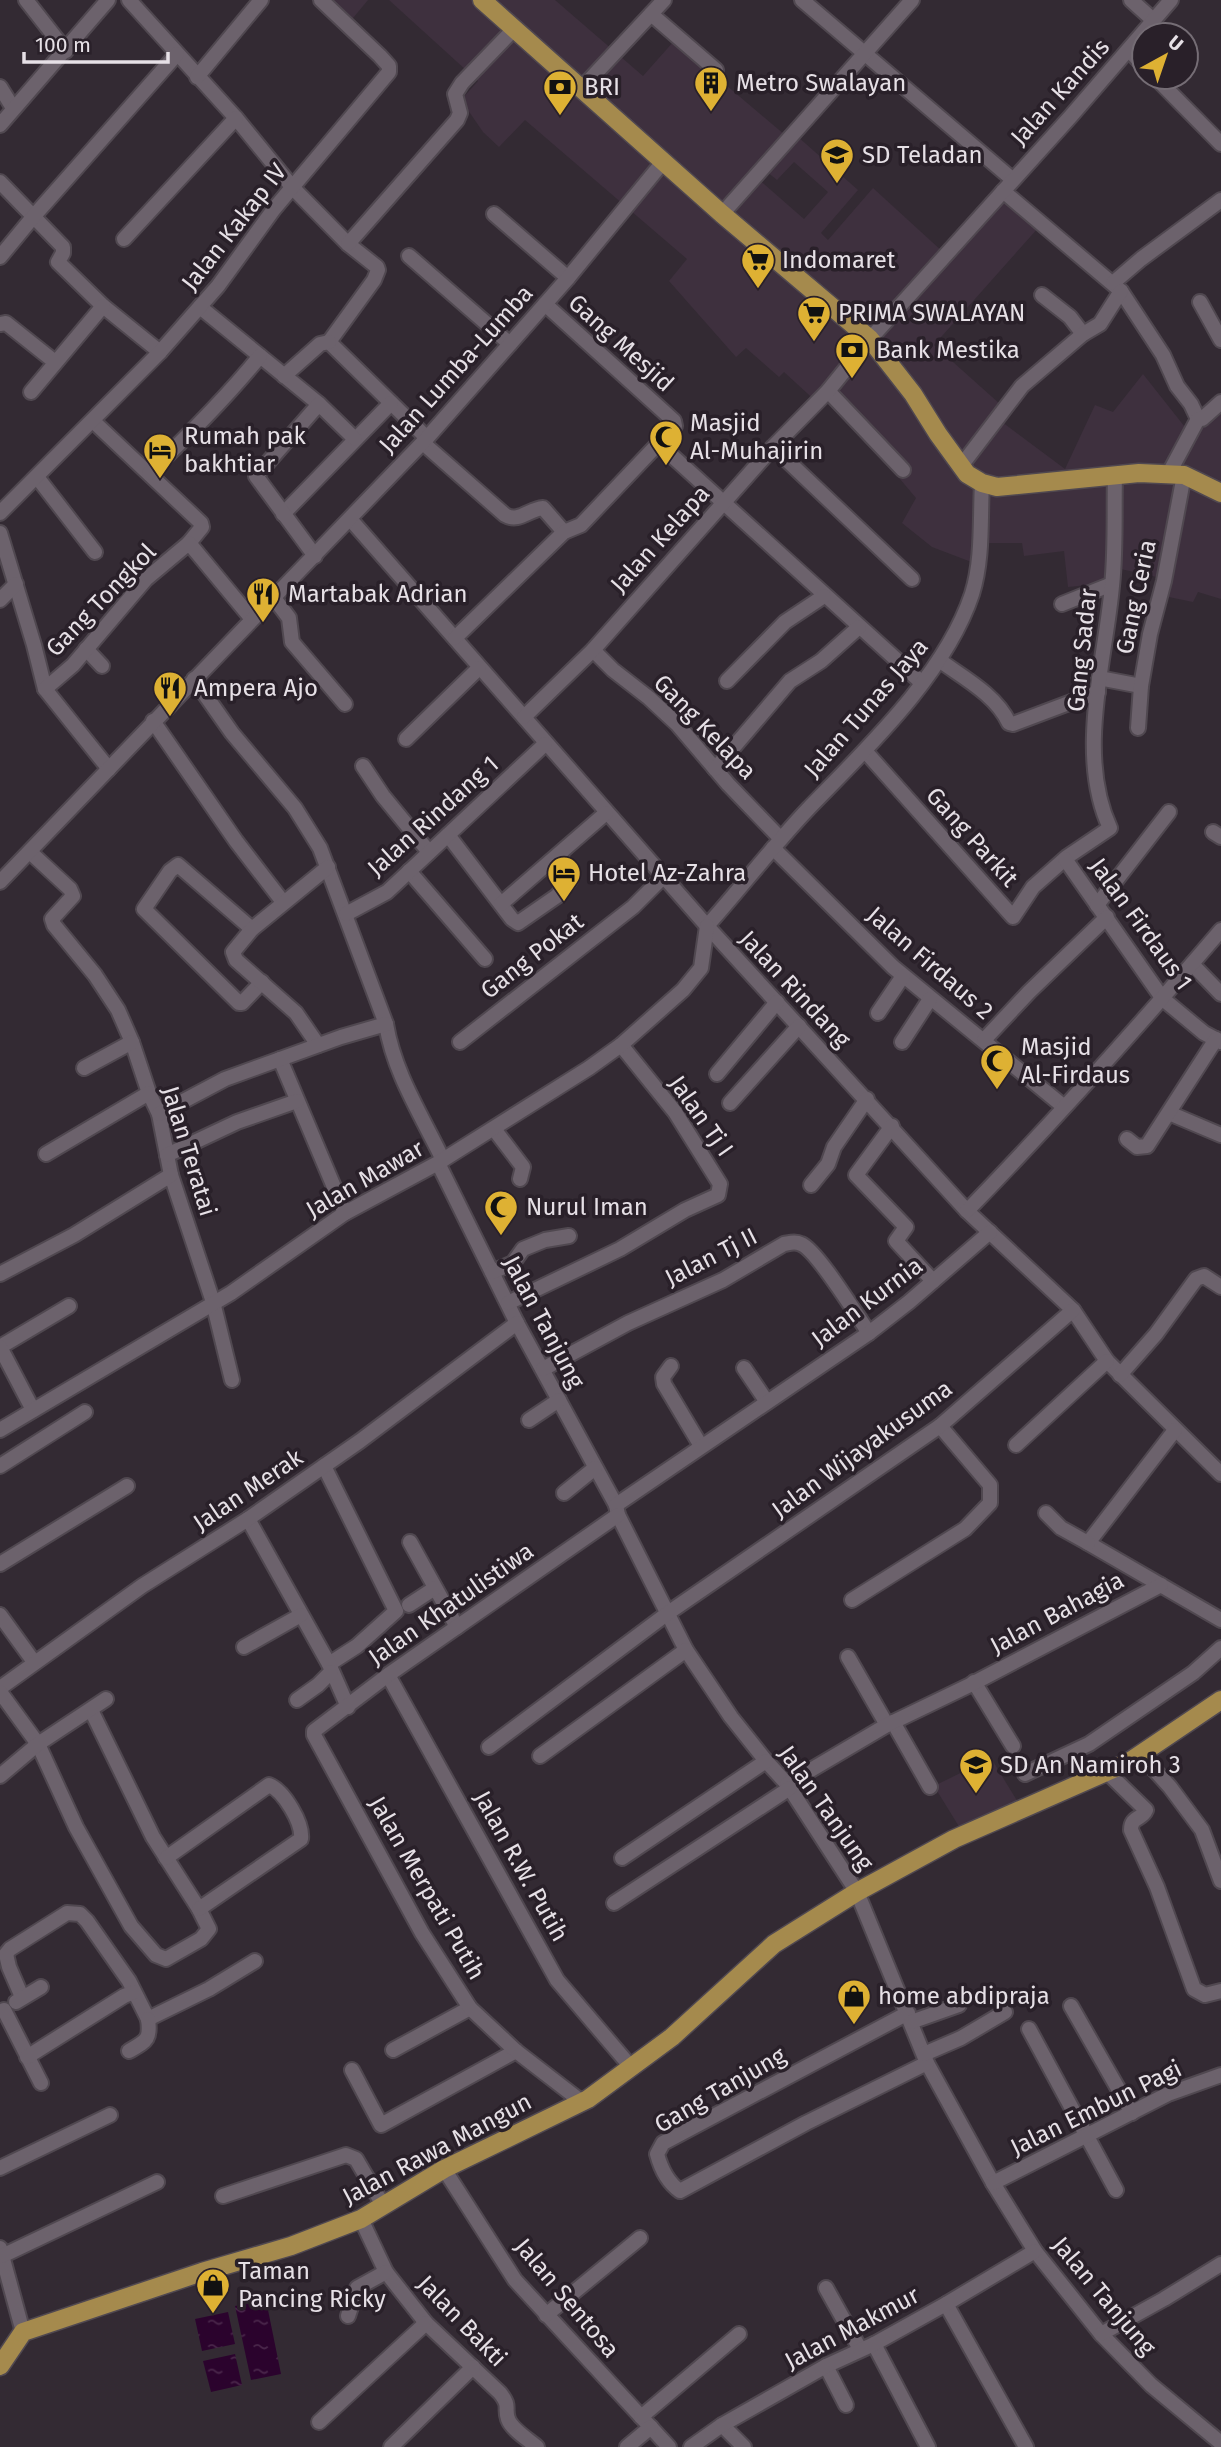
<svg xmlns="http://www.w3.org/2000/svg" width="1221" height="2447" font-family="'Fira Sans',sans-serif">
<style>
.built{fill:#3e303e}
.water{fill:url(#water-ripples)}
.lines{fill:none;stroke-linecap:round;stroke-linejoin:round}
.minor-casing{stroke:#504850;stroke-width:18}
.major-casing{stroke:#504850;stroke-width:21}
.minor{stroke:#6c626c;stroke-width:14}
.major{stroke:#a58a4d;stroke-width:18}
.labels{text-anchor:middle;stroke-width:7;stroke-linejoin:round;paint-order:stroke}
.poi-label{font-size:24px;fill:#e6e0e6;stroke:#292029;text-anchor:start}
.street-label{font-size:24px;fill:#e6e0e6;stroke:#292029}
</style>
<defs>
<pattern id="water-ripples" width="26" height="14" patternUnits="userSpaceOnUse" patternTransform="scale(1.75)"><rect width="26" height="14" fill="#2b032d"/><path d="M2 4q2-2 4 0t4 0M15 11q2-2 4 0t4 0" fill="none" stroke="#4a274b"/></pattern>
</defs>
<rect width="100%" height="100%" fill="#332a33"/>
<g class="built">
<path d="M323,0H368L348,24Z"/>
<path d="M389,0H555L643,76L674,41L791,140L757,178L804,219L828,192L794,162L777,180L766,171L797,136L858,190L821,233L828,240L873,188L943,252L998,192L1039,227L934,345L1010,413L1002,422L1065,469L1095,405L1113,412L1143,374L1192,436L1203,422L1221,407V599L1198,592L1193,602L1164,596L1166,579L1107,566L1108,583L1068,587L1064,551L1024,556L1022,543H976L974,563L932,547L902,523L916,498L830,396L820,405L784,372L779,377L746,348L736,357L669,281L687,259L525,120L499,147L483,132L461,100L478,81Z"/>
<path d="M991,1758L1019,1804L963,1833L934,1786Z"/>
</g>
<g class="water">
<path d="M266,2300L281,2374L251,2380L235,2306Z"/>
<path d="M228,2312L235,2344L202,2351L195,2319Z"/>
<path d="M235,2354L242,2385L211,2392L203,2361Z"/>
</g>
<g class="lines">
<g class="minor-casing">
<g id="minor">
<path d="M26,0L66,51"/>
<path d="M129,0L236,118L293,188L348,244L377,267L378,270L374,280L329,342L427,438"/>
<path d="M802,0L1012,179"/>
<path d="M1131,0L1152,19"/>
<path d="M651,14L716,70"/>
<path d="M1129,50L1144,66"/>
<path d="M197,77L261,0"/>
<path d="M1155,77L1221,144"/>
<path d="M0,87L13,108"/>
<path d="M582,88L664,0"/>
<path d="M0,125L108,0"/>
<path d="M0,182L63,247V253L58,262L103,306L160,352"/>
<path d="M1003,191L1121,291L1163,355L1177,386L1191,404L1198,419"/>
<path d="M494,214L568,278"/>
<path d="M722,214L912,0"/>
<path d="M124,239L236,118"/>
<path d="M348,244L457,120L460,113L455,94L462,83L515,28"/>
<path d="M409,256L510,344"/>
<path d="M0,257L33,217L177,54"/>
<path d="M1113,283L1141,259L1221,200"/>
<path d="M1042,295L1070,317L1083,334"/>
<path d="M1200,302L1221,340"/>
<path d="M200,307L319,404"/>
<path d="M0,324L6,323L55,362"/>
<path d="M284,376L320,344L329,342"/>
<path d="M828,391L903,470"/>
<path d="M31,392L103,306"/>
<path d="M93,421L201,523L202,527L189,543"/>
<path d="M423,443L505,515C519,523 529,509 543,508L564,532"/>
<path d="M659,444L921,682"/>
<path d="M773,447L912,579"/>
<path d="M961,466L1022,386L1083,334L1100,324L1121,291"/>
<path d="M149,473C188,436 226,398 260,356"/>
<path d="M1168,475L1198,419H1202L1221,402"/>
<path d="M37,477L95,552"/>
<path d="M0,513L160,352L218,286L274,209L389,72V66L380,56L321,0"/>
<path d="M283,514L391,403"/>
<path d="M351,520L707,926L967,1211L1073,1310L1107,1361L1221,1474"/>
<path d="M0,533L34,645L45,689L109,769"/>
<path d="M315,556L256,476L319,404L355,439"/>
<path d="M274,598L289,618L292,642L345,704"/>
<path d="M0,600L16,584"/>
<path d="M1062,604L1112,584"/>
<path d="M455,638L564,532L581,525L675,426L674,421L545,304"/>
<path d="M86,649L102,666"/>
<path d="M593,650L613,670L649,698L677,724L728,784L781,839"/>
<path d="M939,660C964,678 996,695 1009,723L1013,724L1098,692"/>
<path d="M1099,678L1141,686"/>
<path d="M194,679L232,733L295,808L320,848L386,1024C394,1073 422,1116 443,1160"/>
<path d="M727,681L785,622L824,596"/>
<path d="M45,689L73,665L146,579L189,543L252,619"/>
<path d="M524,717L593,650L773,447L828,391L870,339L1071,116L1171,0"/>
<path d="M153,721L236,841L283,902"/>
<path d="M1138,728L1141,686L1150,634L1164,581L1184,475"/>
<path d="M406,739L479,668"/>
<path d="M865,751L1013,917L1033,887L1067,857L1110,828C1076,755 1105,663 1112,586C1116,549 1114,511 1115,474"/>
<path d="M363,766L383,796L429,852"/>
<path d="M715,769L790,681L821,661L859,627"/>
<path d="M1213,832L1221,837"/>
<path d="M448,835L512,919L518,923L557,896L570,880L568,871L559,855"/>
<path d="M773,848L893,967L1063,1106"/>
<path d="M30,852L70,889L73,896L52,919L54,925L95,975L118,1010L132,1042L149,1093L159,1114L171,1175L213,1302L232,1380"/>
<path d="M1065,859L1163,999L1204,1033L1221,1042"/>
<path d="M409,871L485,959"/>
<path d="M0,882L427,438L568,278L663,162"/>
<path d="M501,904L606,813"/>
<path d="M1097,905L1169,812"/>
<path d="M346,914L387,892L545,744"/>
<path d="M707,926C741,888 772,847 808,809C866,749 945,675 972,594C983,559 980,520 982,483"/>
<path d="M252,929L178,865L170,871L144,909L239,1003H242L262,982"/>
<path d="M1192,964L1221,994"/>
<path d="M878,1013L903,976"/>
<path d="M984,1040L1029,992L1107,917"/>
<path d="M460,1042L633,907L663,877"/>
<path d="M902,1042L930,999"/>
<path d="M318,1045L296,1013L236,960L233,952L252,929L328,867"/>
<path d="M280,1059L345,1213"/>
<path d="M84,1068L132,1042"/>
<path d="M717,1074L777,1002"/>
<path d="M730,1103L799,1026"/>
<path d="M1169,1113L1221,1135"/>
<path d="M159,1114L225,1079L341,1037L386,1024"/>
<path d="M892,1126L856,1175L906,1227L896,1241L933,1281"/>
<path d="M494,1129L523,1167L520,1179"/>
<path d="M1127,1139L1137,1147L1147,1146L1216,1039"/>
<path d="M46,1154L149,1093"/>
<path d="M167,1155L237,1122L297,1101"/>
<path d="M438,1163L517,1323L616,1505L618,1515L686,1650L731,1717L766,1761L787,1784L857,1892L927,2063L993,2183L1035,2251L1101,2334L1151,2385L1221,2443"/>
<path d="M811,1185L828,1164L834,1147L867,1099"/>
<path d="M967,1211C1055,1120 1139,1026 1221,930"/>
<path d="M492,1272L513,1263L523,1249L545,1240L569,1236"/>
<path d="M0,1274L74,1235L171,1175"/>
<path d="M508,1303L620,1249L685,1210L718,1195L720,1184L675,1112L621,1045"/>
<path d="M0,1347L69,1306"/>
<path d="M0,1347L33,1410"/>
<path d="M671,1366L663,1377L664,1384L701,1446"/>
<path d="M744,1368L767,1402"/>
<path d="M543,1369L628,1323L723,1280L784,1244C790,1243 795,1241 801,1244C817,1250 857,1316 869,1333"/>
<path d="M1120,1375L1156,1334L1196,1279L1204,1276L1221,1287"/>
<path d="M529,1420L559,1400"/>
<path d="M0,1430L231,1293L345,1213L438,1163L589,1068L621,1045L683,990L701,968L707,926"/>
<path d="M1175,1430L1088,1543L1221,1620"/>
<path d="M1016,1445L1107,1361"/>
<path d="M0,1466L85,1412"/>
<path d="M324,1466L396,1611L357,1646L329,1664"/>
<path d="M564,1493L595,1468"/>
<path d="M616,1505L869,1333L909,1302L990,1232"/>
<path d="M1046,1513L1061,1528L1088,1543"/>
<path d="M248,1519L329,1664L348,1707"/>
<path d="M410,1542L457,1627"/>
<path d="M0,1564L127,1486"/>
<path d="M852,1600L965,1529L990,1503V1485L940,1426"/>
<path d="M409,1605L435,1588"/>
<path d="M0,1615L34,1662"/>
<path d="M244,1647L301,1615"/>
<path d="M848,1657L887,1725"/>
<path d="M388,1675L557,1980L631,2067"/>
<path d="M974,1682L1013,1746"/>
<path d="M0,1688L142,1586L248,1519L360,1441L517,1323"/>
<path d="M0,1692L38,1744L76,1827L131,1926L156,1955L166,1959L201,1939L209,1929L199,1909L153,1837L91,1710"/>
<path d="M297,1700L318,1685L331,1672"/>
<path d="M893,1722L930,1787"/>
<path d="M489,1747L668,1613L940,1426L1073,1310"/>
<path d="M1141,1755L1170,1787L1202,1830L1221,1881"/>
<path d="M540,1756L686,1650"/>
<path d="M1106,1771L1146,1810C1142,1820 1131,1816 1131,1830L1157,1887L1194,1989L1205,1995L1221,1991"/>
<path d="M1025,1774L1089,1744L1193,1673L1221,1648"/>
<path d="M0,1776L38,1744L106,1699"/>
<path d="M787,1784L887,1725L970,1685L1161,1585"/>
<path d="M166,1858L269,1785C284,1791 303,1823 301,1839L199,1909"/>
<path d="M622,1858L766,1761"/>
<path d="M614,1903L790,1788"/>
<path d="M22,1997L9,1967L6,1954L10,1949L67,1913L80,1914L87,1921L129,1981L148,2019L209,1989L255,1961"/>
<path d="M16,2002L41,1987"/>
<path d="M1071,2006L1132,2113"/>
<path d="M4,2010L41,2083"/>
<path d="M908,2013L663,2143L657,2154C661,2169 667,2182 680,2191L806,2123L927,2063"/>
<path d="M911,2022L959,2005"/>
<path d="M1029,2029L1116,2190"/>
<path d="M393,2050L470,2008"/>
<path d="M129,2051C146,2041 151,2040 148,2019"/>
<path d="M924,2054L961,2038L1005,2012"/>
<path d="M27,2057L124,1996L134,1992"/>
<path d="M352,2070L381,2125L516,2051"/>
<path d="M582,2102L516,2051L470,2008L422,1933L314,1735V1731L388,1675L618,1515"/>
<path d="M0,2168L110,2115"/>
<path d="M444,2169L515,2280L669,2447"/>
<path d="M993,2183L1168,2094L1221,2075"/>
<path d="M223,2196L346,2155L356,2159L383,2205"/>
<path d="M361,2219L386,2272L426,2323L500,2393C511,2407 504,2407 508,2419C512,2430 529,2440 537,2447"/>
<path d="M0,2248L23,2332"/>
<path d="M2,2256L157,2182"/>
<path d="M826,2288L860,2349"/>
<path d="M946,2304L1026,2447"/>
<path d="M546,2315L640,2238"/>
<path d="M348,2316L357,2288L386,2272"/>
<path d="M1101,2334L1164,2299L1221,2264"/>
<path d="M874,2344L928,2447"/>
<path d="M826,2366L846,2405"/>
<path d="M641,2417L739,2334"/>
<path d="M319,2422L426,2323"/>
<path d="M722,2425L744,2447"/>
<path d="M391,2447L473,2367"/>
<path d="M627,2447L651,2427"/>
<path d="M691,2447L722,2425L826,2366L874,2344L946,2304L1035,2251"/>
</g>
</g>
<g class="major-casing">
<g id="major">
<path d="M482,0L722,214L870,339L913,394L938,434L967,474L982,483L997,487L1139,473L1184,475L1221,493"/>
<path d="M0,2366L23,2332L202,2272L291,2246L361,2219L444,2169L588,2099L672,2037L774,1944L857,1892L954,1839L1129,1762L1221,1700"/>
</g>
</g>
<use href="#minor" class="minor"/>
<use href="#major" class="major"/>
</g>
<defs>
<g id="building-pin" transform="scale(1.75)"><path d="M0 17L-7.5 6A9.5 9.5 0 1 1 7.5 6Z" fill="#deb133" stroke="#292029"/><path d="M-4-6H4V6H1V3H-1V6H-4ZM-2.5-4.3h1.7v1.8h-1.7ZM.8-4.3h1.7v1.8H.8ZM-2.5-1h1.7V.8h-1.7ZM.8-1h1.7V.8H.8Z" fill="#111"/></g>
<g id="bank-pin" transform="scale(1.75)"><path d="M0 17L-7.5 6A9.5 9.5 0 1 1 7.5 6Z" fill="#deb133" stroke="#292029"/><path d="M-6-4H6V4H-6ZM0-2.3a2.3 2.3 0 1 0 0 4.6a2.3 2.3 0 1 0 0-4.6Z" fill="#111"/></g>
<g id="school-pin" transform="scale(1.75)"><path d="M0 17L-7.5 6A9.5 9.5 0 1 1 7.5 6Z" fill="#deb133" stroke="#292029"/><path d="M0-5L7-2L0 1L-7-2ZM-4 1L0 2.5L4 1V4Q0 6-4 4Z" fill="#111"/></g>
<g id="supermarket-pin" transform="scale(1.75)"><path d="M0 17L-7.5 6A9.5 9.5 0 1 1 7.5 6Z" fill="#deb133" stroke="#292029"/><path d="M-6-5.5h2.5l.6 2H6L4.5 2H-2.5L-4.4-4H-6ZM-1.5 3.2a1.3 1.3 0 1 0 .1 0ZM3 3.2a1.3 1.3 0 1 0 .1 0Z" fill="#111"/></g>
<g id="mosque-pin" transform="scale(1.75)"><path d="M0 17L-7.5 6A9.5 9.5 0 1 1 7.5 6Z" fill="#deb133" stroke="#292029"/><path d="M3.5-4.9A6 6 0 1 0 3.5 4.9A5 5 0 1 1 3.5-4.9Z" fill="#111"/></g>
<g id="hotel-pin" transform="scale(1.75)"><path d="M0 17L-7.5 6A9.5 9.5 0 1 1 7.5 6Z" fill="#deb133" stroke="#292029"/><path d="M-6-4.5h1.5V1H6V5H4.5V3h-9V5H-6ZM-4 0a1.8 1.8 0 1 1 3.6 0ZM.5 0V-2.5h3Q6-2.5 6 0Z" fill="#111"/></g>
<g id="restaurant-pin" transform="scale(1.75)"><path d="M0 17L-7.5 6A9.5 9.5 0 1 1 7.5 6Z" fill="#deb133" stroke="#292029"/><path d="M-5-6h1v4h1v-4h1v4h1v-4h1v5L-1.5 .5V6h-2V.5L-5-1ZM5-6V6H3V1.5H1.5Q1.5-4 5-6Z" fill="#111"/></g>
<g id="shop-pin" transform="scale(1.75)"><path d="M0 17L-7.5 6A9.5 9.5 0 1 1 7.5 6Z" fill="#deb133" stroke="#292029"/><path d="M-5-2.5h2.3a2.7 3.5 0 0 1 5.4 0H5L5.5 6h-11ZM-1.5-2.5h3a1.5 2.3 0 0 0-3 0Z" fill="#111"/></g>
</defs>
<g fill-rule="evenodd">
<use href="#building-pin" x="711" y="83"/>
<use href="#bank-pin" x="560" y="87"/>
<use href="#school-pin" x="837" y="155"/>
<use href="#supermarket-pin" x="758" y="260"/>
<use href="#supermarket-pin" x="814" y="313"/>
<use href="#bank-pin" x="852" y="350"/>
<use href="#mosque-pin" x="666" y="437"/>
<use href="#hotel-pin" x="160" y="450"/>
<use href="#restaurant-pin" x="263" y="594"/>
<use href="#restaurant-pin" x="170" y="688"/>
<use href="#hotel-pin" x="564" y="873"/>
<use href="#mosque-pin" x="997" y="1061"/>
<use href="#mosque-pin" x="501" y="1207"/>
<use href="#school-pin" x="976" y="1765"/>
<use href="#shop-pin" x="854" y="1996"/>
<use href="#shop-pin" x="213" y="2285"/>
</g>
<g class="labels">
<g class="poi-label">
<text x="736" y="91">Metro Swalayan</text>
<text x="584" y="95">BRI</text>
<text x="862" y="163">SD Teladan</text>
<text x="782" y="268">Indomaret</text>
<text x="838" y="321">PRIMA SWALAYAN</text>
<text x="876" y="358">Bank Mestika</text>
<text x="690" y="431">Masjid<tspan x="690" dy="28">Al-Muhajirin</tspan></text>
<text x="184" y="444">Rumah pak<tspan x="184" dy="28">bakhtiar</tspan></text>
<text x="288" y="602">Martabak Adrian</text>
<text x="194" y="696">Ampera Ajo</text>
<text x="588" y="881">Hotel Az-Zahra</text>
<text x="1021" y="1055">Masjid<tspan x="1021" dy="28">Al-Firdaus</tspan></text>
<text x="526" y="1215">Nurul Iman</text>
<text x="1000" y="1773">SD An Namiroh 3</text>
<text x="878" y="2004">home abdipraja</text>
<text x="238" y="2279">Taman<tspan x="238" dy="28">Pancing Ricky</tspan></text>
</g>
<g class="street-label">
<text transform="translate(1060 92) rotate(-48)" y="8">Jalan Kandis</text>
<text transform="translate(234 227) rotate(-52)" y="8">Jalan Kakap IV</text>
<text transform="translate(621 343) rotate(42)" y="8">Gang Mesjid</text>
<text transform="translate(456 369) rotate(-48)" y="8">Jalan Lumba-Lumba</text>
<text transform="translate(660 539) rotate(-48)" y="8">Jalan Kelapa</text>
<text transform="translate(1136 597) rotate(-78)" y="8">Gang Ceria</text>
<text transform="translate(101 600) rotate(-46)" y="8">Gang Tongkol</text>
<text transform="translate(1082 650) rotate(-84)" y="8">Gang Sadar</text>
<text transform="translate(866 708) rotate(-49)" y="8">Jalan Tunas Jaya</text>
<text transform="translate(705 727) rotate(46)" y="8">Gang Kelapa</text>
<text transform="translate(433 816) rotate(-42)" y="8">Jalan Rindang 1</text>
<text transform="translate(972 837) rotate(48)" y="8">Gang Parkit</text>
<text transform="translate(1141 924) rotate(54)" y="8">Jalan Firdaus 1</text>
<text transform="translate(532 956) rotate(-38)" y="8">Gang Pokat</text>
<text transform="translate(930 963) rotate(41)" y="8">Jalan Firdaus 2</text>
<text transform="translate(795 989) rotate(47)" y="8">Jalan Rindang</text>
<text transform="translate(701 1116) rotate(55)" y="8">Jalan Tj I</text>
<text transform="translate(189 1151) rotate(73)" y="8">Jalan Teratai</text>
<text transform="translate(365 1179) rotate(-30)" y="8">Jalan Mawar</text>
<text transform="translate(711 1257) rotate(-27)" y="8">Jalan Tj II</text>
<text transform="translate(867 1302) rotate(-37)" y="8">Jalan Kurnia</text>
<text transform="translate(544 1322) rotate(62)" y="8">Jalan Tanjung</text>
<text transform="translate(862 1449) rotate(-36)" y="8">Jalan Wijayakusuma</text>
<text transform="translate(248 1490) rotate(-34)" y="8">Jalan Merak</text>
<text transform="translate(451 1604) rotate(-35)" y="8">Jalan Khatulistiwa</text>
<text transform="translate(1057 1613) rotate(-28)" y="8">Jalan Bahagia</text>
<text transform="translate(826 1808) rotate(55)" y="8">Jalan Tanjung</text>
<text transform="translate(521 1866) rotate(61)" y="8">Jalan R.W. Putih</text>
<text transform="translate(427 1888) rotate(60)" y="8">Jalan Merpati Putih</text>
<text transform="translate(720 2090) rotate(-30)" y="8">Gang Tanjung</text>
<text transform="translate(1096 2108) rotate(-26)" y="8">Jalan Embun Pagi</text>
<text transform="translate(437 2149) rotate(-28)" y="8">Jalan Rawa Mangun</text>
<text transform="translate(1104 2296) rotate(50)" y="8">Jalan Tanjung</text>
<text transform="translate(567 2298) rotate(50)" y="8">Jalan Sentosa</text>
<text transform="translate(462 2321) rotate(46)" y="8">Jalan Bakti</text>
<text transform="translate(852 2328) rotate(-28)" y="8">Jalan Makmur</text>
</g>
</g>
<g transform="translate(1165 56) rotate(40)"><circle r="33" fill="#292029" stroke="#756d75" stroke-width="2"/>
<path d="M0-5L12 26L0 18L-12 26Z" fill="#deb133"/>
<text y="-10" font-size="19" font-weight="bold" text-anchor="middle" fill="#e6e0e6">U</text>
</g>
<path d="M24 52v10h144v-10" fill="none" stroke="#e6e0e6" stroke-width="3.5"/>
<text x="35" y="52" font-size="21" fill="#e6e0e6" stroke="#292029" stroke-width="5" paint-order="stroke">100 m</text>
</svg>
